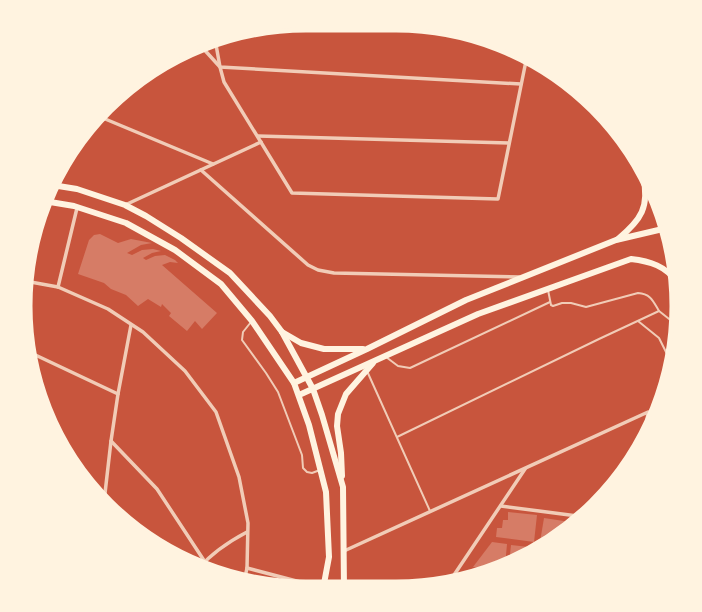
<svg xmlns="http://www.w3.org/2000/svg" width="702" height="612" font-family="'Golos Text',sans-serif">
<style>
.building{fill:#d67c66}
.lines{fill:none;stroke-linecap:round;stroke-linejoin:round}
.service{stroke:#f1ccb7;stroke-width:2}
.minor{stroke:#f1ccb7;stroke-width:3.5}
.primary{stroke:#fff3e0;stroke-width:6}
.rim{fill:none;stroke:#fff3e0;stroke-width:5}
</style>
<rect width="100%" height="100%" fill="#c8553d"/>
<g class="building">
<path d="M100,234L118,243L131,239L152,243L141,245L127,253L132,255L142,250L153,249L161,251L152,253L143,258L146,260L155,256L165,255L175,260L178,263L170,262L162,265L217,313L202,329L195,321L187,331L169,316L171,313L162,304L161,307L148,299L138,306L126,295L111,289L104,283L78,274L89,240L94,235Z"/>
<path d="M508,512L537,515L534,542L496,537L497,528H502L503,520H508Z"/>
<path d="M544,518L577,523L548,543L540,542Z"/>
<path d="M492,542L507,544L505,566L497,569L473,567Z"/>
<path d="M511,545L538,548V551L509,564Z"/>
</g>
<g class="lines">
<g class="service">
<path d="M548,290L551,305L553,306L562,303H571L586,307L638,293C651,294 653,301 659,311"/>
<path d="M638,321L659,338L669,358L673,359"/>
<path d="M251,322L243,332L242,340L266,373L278,392L302,455L303,468L307,472L312,473L320,470"/>
<path d="M386,357L398,366L410,368L550,302"/>
<path d="M367,371L430,511"/>
<path d="M397,437L599,339L659,311L678,326"/>
</g>
<g class="minor">
<path d="M215,39L220,67L521,84"/>
<path d="M200,45L220,67L224,82L292,193L498,199L527,56"/>
<path d="M98,116L213,164"/>
<path d="M258,136L509,143"/>
<path d="M201,170L308,265L318,270L334,273L519,277"/>
<path d="M125,205L261,142"/>
<path d="M25,281L58,287L108,309L143,332L185,371L216,412L239,477L248,523L247,568L244,582"/>
<path d="M58,287L77,208"/>
<path d="M131,325L118,394L111,441L157,489L205,562"/>
<path d="M29,352L118,394"/>
<path d="M67,456L104,496"/>
<path d="M104,502L111,441"/>
<path d="M501,506L585,517"/>
<path d="M344,551L648,412L645,439"/>
<path d="M199,568C212,553 230,541 247,532"/>
<path d="M247,568L323,588"/>
<path d="M453,577L465,578"/>
<path d="M450,581L525,469"/>
</g>
<g class="primary">
<path d="M52,185L77,189L125,205L146,216L181,238L230,273L270,316L282,332L313,389L322,415L343,487L344,589"/>
<path d="M44,201L74,206L126,223L175,250L221,284L252,321L294,383L309,425L326,492L329,557L323,589"/>
<path d="M618,239C641,220 650,207 643,176"/>
<path d="M676,267L677,273"/>
<path d="M282,332L301,343L324,349H363"/>
<path d="M294,383L367,349L466,300L616,240L667,228"/>
<path d="M299,395L478,314L631,259C649,261 667,266 677,283"/>
<path d="M342,476L341,453L337,426L338,414L346,394L373,363"/>
</g>
</g>
<path d="M0 0H702V612H0ZM306 30H396A276 276 0 0 1 672 306V306A276 276 0 0 1 396 582H306A276 276 0 0 1 30 306V306A276 276 0 0 1 306 30Z" fill="#fff3e0" fill-rule="evenodd"/>
<path class="rim" d="M306 30H396A276 276 0 0 1 672 306V306A276 276 0 0 1 396 582H306A276 276 0 0 1 30 306V306A276 276 0 0 1 306 30Z"/>
</svg>
